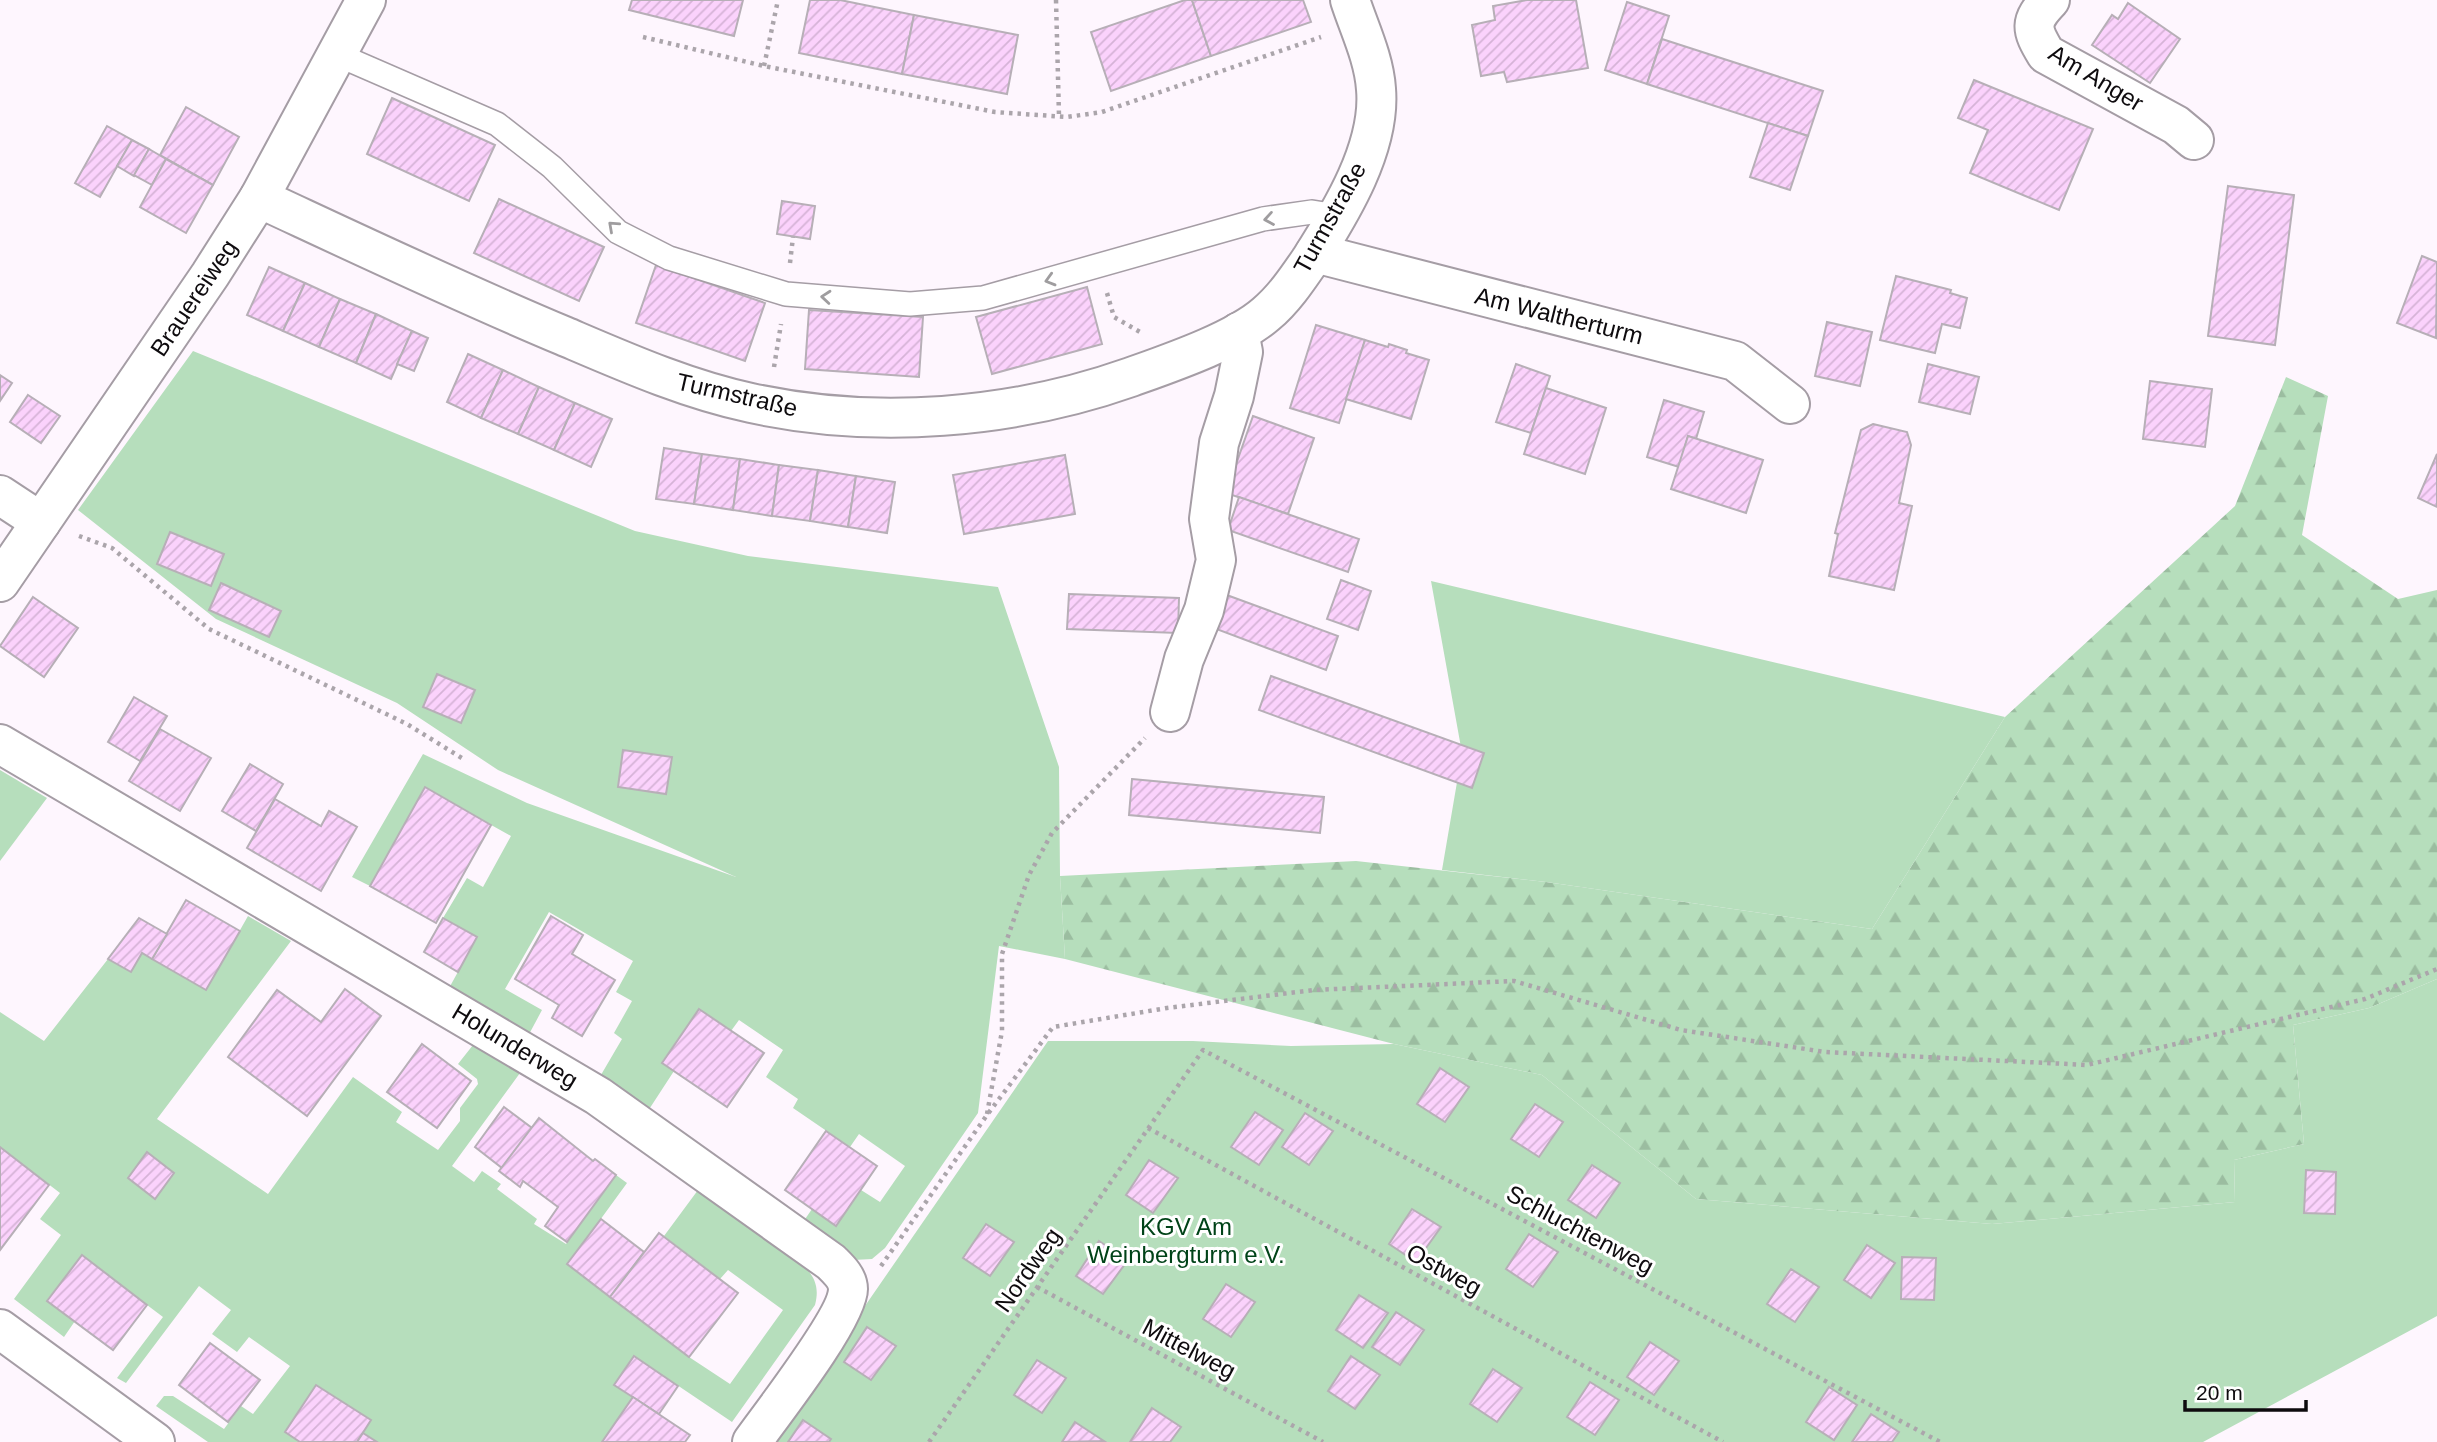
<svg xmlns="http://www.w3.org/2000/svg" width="2437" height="1442" font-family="Helvetica,sans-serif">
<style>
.forest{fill:url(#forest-firs)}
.garden{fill:#b6debc}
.building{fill:url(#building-hatch);stroke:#b7afb7;stroke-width:2}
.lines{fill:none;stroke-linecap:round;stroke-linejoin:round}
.lane-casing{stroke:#a59da5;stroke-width:26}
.street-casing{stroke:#a59da5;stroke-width:42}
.path{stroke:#aba5ab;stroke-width:4.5;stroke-dasharray:3.5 5;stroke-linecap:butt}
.lane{stroke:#fff;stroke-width:23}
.street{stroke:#fff;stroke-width:38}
.oneway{stroke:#9f9d9f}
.labels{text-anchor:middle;stroke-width:6;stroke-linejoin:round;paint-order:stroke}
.street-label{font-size:24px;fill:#0e0b0e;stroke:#fff}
.park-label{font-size:24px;fill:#004318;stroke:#fff}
</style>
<defs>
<pattern id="forest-firs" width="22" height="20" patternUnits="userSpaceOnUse" patternTransform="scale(1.75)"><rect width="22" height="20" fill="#b6debc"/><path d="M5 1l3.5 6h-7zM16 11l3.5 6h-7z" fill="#9bbda0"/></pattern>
<pattern id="building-hatch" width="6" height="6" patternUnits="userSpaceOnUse" patternTransform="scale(1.75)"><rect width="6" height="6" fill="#fbd2fc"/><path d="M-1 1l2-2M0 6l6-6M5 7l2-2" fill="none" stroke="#d6b3d7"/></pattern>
</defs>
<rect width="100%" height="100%" fill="#fef6fe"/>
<path class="forest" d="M2286,377L2328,396L2302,535L2398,599L2437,590V979L2369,1008L2293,1025L2304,1144L2234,1160L2235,1202L1992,1224L1696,1199L1542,1075L1394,1044L1065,959L1060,876L1356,861L1546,882L1872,929L2005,717L2235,506Z"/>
<g class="garden">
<path d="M193,351L635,531L748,556L998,587L1059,767L1060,876L1065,959L999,946L978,1113L885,1248L872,1259L853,1260L801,1225L812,1209L861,1190L880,1202L905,1166L859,1134L850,1147L793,1108L798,1099L766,1077L783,1050L739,1020L731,1031L699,1009L662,1062L674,1071L646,1114L598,1080L622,1039L614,1033L632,1001L616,992L633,961L549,912L505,989L542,1010L527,1038L448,990L477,937L443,918L467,878L483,887L511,836L425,788L370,886L352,877L423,754L527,803L736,877L498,770L397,703L216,619L78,510Z"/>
<path d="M1431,581L2005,717L1872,929L1546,882L1442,870L1462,753Z"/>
<path d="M0,770L47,798L0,861Z"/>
<path d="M248,916L291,941L157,1119L268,1194L353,1077L402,1112L396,1122L438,1150L460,1121V1108L478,1084L477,1079L458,1064L473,1045L520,1073L452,1166L474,1182L482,1171L501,1184L497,1189L537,1219L534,1224L566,1244L616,1175L627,1183L568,1264L689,1357L730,1384L783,1310L728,1270L720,1279L664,1236L698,1190L801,1262C814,1276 820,1286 815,1305L732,1422L634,1356L615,1384L633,1397L602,1442H377L363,1433L371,1420L316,1385L286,1432L300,1442H208L156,1406L164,1396H173L224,1429L241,1406L253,1414L290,1366L249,1337L237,1352L212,1334L231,1310L199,1286L126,1383L117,1378L163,1317L82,1256L47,1300L75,1321L64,1337L14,1299L61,1235L40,1219L60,1193L0,1147V1012L44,1041L108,959L131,971L142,953L206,990Z"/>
<path d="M2437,979V1316L2203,1442H771L1048,1041H1193L1291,1046L1394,1044L1542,1075L1696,1199L1992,1224L2235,1202L2234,1160L2304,1144L2293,1025L2369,1008Z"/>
</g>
<g class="building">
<path d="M632,0H743L734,36L629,10Z"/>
<path d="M810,0H840L914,15L902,74L799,53Z"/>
<path d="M1185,0H1192L1211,56L1111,91L1091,32Z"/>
<path d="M1192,0H1303L1311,22L1211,56Z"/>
<path d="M1527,0H1576L1588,68L1507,82L1504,72L1481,76L1472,25L1495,20L1493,6Z"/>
<path d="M1627,2L1669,16L1647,84L1605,70Z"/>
<path d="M2128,3L2180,39L2150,83L2092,45L2112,15L2118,19Z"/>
<path d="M914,15L1018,35L1007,94L902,74Z"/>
<path d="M1662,39L1823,91L1808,136L1647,84Z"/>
<path d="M1974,80L2093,129L2059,210L1970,173L1988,130L1958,118Z"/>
<path d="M392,98L495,145L469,201L367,154Z"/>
<path d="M186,107L239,137L213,185L160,155Z"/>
<path d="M1768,123L1808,136L1790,190L1750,177Z"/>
<path d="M107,126L132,140L100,197L75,183Z"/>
<path d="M132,140L149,149L134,176L117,166Z"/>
<path d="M149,149L166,159L152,185L134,175Z"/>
<path d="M166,159L213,185L186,233L140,207Z"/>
<path d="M2228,186L2294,195L2275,345L2208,336Z"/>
<path d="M499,199L604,247L579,301L474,253Z"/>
<path d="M782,201L815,206L810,239L777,234Z"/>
<path d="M2422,256L2437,262L2436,338L2397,323Z"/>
<path d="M656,265L765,303L745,361L636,323Z"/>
<path d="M269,267L305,283L283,331L247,315Z"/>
<path d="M1896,276L1951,290L1950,293L1967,298L1960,328L1942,324L1935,353L1880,340Z"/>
<path d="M305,283L340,299L319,347L283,331Z"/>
<path d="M1087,287L1102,344L992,374L976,317Z"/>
<path d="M340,299L376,314L356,363L319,347Z"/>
<path d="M809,310L923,317L919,377L805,369Z"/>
<path d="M376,314L412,331L391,379L356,363Z"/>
<path d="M1827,322L1872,332L1860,386L1815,376Z"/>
<path d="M1316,325L1365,340L1339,423L1290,408Z"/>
<path d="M412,331L428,338L414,371L397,364Z"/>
<path d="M1365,340L1388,347L1389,344L1407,350L1406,353L1429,360L1411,419L1346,399Z"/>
<path d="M468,354L503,370L481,418L447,402Z"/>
<path d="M1516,364L1550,376L1531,433L1496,422Z"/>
<path d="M1928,364L1979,377L1970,414L1919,402Z"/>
<path d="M503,370L539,387L518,434L481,418Z"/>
<path d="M0,375L12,383L0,401Z"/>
<path d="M2150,381L2212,389L2205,447L2143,439Z"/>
<path d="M539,387L575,403L554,450L518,434Z"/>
<path d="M1546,388L1606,408L1585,474L1524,454Z"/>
<path d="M28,395L60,416L41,443L10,422Z"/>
<path d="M1664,400L1704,412L1696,439L1688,436L1679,467L1647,457Z"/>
<path d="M575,403L612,419L591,467L554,450Z"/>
<path d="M1253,416L1314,438L1288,514L1226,493Z"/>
<path d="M1873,424L1907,432L1911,445L1899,503L1912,506L1894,590L1829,576L1838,534L1835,533L1861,430Z"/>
<path d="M1688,436L1763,460L1746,513L1671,489Z"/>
<path d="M664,448L702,454L694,504L656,499Z"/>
<path d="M702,454L740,459L733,510L694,504Z"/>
<path d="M2437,454V507L2418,498Z"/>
<path d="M1065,455L1075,514L964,534L953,475Z"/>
<path d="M740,459L779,465L772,516L733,510Z"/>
<path d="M779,465L818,470L810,521L772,516Z"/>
<path d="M818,470L856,476L848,527L810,521Z"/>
<path d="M856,476L895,482L887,533L848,527Z"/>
<path d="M1239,497L1359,539L1348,572L1228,530Z"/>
<path d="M170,532L224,554L211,586L157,564Z"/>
<path d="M1341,580L1371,591L1358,630L1327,619Z"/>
<path d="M221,583L281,611L269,637L209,610Z"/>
<path d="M1069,594L1179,598L1178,633L1067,629Z"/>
<path d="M1224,594L1338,636L1326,670L1211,627Z"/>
<path d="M33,597L78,628L44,677L0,646Z"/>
<path d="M437,674L475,690L461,723L423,707Z"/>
<path d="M1271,676L1484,753L1472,788L1259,710Z"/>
<path d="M134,697L167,716L140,761L108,742Z"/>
<path d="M160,729L211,758L180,811L129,781Z"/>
<path d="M623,750L672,757L666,794L618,787Z"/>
<path d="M250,764L283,784L256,831L222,811Z"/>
<path d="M1132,779L1324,797L1320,833L1129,815Z"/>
<path d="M425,787L491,825L436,923L370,886Z"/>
<path d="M275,799L321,826L329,811L357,827L321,891L247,848Z"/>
<path d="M186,900L240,931L206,990L152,959Z"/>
<path d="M551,916L583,935L572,954L615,980L582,1036L552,1018L559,1005L515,979Z"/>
<path d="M139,918L167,934L152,959L142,953L131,972L108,959Z"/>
<path d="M443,918L477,937L458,972L424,952Z"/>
<path d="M345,989L381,1016L307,1116L228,1057L277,990L321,1022Z"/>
<path d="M699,1009L764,1053L727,1107L662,1063Z"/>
<path d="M422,1044L471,1081L437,1128L387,1092Z"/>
<path d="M1440,1068L1469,1087L1445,1122L1417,1104Z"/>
<path d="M1535,1104L1563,1122L1539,1157L1511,1139Z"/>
<path d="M504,1107L532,1128L502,1168L475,1147Z"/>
<path d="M1255,1112L1283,1130L1259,1165L1231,1147Z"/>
<path d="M1305,1113L1333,1131L1309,1165L1282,1147Z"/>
<path d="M539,1118L593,1161L595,1159L616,1175L567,1242L545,1226L558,1207L523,1181L520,1187L499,1171Z"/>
<path d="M826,1131L877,1166L836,1226L785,1190Z"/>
<path d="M0,1147L49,1185L0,1250Z"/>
<path d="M147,1152L174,1173L155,1199L128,1178Z"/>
<path d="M1149,1160L1178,1178L1153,1213L1126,1195Z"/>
<path d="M1592,1165L1620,1183L1596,1218L1568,1200Z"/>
<path d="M2306,1170L2336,1172L2335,1214L2304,1213Z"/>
<path d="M1412,1209L1441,1227L1416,1262L1389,1244Z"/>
<path d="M601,1219L644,1252L610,1297L567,1264Z"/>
<path d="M986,1224L1014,1242L990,1276L963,1258Z"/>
<path d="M659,1233L738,1293L689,1357L610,1297Z"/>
<path d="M1529,1234L1558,1252L1533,1287L1506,1269Z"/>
<path d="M1099,1241L1128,1260L1103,1294L1076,1276Z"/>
<path d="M1867,1245L1895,1263L1871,1298L1844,1280Z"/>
<path d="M82,1255L147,1305L113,1350L47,1301Z"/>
<path d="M1902,1257L1936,1258L1934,1300L1901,1299Z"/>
<path d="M1791,1269L1819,1287L1795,1322L1767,1304Z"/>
<path d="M1226,1284L1255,1302L1231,1337L1203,1319Z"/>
<path d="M1359,1295L1388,1313L1363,1348L1336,1330Z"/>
<path d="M1396,1312L1424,1330L1400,1365L1372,1347Z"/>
<path d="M867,1327L896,1346L871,1380L844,1362Z"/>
<path d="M1650,1342L1679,1361L1654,1395L1627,1377Z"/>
<path d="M210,1343L260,1380L228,1422L179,1385Z"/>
<path d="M634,1356L678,1386L659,1414L614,1385Z"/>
<path d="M1351,1356L1380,1375L1355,1409L1328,1391Z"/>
<path d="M1037,1360L1066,1378L1042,1413L1014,1395Z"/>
<path d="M1493,1369L1522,1388L1497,1422L1470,1404Z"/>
<path d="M1590,1382L1619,1400L1595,1435L1567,1417Z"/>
<path d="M316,1385L371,1420L357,1442H300L285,1432Z"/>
<path d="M1829,1387L1857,1405L1834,1440L1806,1422Z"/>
<path d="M633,1397L690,1435L685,1442H602Z"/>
<path d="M1152,1408L1181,1427L1170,1442H1130Z"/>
<path d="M1871,1414L1899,1432L1892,1442H1852Z"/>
<path d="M803,1420L831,1439L829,1442H788Z"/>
<path d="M1075,1422L1104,1441L1062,1442Z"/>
<path d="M363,1433L377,1442H357Z"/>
</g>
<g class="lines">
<g class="lane-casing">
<path id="lane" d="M336,54L497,124L552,167L618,232L669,258L786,294L910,304L983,298L1263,219L1312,212L1337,216"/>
</g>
<g class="street-casing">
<g id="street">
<path d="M2050,0C2029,22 2031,29 2046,54L2176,125L2194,140"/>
<path d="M259,198C360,245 461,293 564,336C625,362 686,389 751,403C875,430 1012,419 1131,377C1170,363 1235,341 1266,314C1284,299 1298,278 1311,259C1341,212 1381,147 1376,89C1374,58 1359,28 1350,0"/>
<path d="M1315,253L1735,361L1790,404"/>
<path d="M0,495L41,522"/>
<path d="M0,582L210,275L259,198L366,0"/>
<path d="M1170,712L1184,659L1204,610L1216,560L1209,519L1219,443L1234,396L1243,352L1239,332"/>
<path d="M0,744L598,1096L831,1262C838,1269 848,1278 848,1289C848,1317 772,1414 752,1442"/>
<path d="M0,1329L155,1442"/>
</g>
</g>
<g class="path">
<path d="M1056,0L1059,116"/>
<path d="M643,37L764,66L995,112L1067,117L1102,112L1321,37"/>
<path d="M764,66L778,0"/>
<path d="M790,263L793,237"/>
<path d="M1107,293L1114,317L1140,332"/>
<path d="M774,367L781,324"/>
<path d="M79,536L112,548L209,629L407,724L465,760"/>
<path d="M987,1114L1002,1031V954L1029,875L1052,833L1145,738"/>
<path d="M1148,1128L1723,1442"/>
<path d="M881,1266L987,1115L1053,1027L1167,1008L1314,990L1514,981L1681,1030L1825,1052L2087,1065L2365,999L2437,969"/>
<path d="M1037,1287L1323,1442"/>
<path d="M929,1442L1203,1050L1940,1442"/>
</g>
<use href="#lane" class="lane"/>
<use href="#street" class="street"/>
</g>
<defs><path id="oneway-chevron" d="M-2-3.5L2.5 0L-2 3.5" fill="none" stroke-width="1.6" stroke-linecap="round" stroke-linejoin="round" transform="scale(1.75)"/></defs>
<g class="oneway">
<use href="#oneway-chevron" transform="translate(1269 219) rotate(170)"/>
<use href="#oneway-chevron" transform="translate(613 226) rotate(-138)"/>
<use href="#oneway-chevron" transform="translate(1050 280) rotate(164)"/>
<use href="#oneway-chevron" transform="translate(826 297) rotate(-175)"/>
</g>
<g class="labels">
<g class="street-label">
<text transform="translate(2096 78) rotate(31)" y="8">Am Anger</text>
<text transform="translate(1330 218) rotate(-61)" y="8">Turmstraße</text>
<text transform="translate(194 298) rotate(-56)" y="8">Brauereiweg</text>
<text transform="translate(1559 316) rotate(14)" y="8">Am Waltherturm</text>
<text transform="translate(737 395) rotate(13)" y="8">Turmstraße</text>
<text transform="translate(515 1046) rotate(31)" y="8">Holunderweg</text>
<text transform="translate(1580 1230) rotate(28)" y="8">Schluchtenweg</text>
<text transform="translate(1028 1270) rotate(-55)" y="8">Nordweg</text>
<text transform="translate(1444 1270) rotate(29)" y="8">Ostweg</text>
<text transform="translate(1189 1349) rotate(28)" y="8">Mittelweg</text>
</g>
<g class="park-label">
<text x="1186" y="1235">KGV Am<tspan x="1186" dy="28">Weinbergturm e.V.</tspan></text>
</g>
</g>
<path d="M2185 1400v10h121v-10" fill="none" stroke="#0e0b0e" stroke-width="3.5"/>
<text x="2196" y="1400" font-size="21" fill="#0e0b0e" stroke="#ffffff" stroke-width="5" paint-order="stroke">20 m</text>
</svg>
